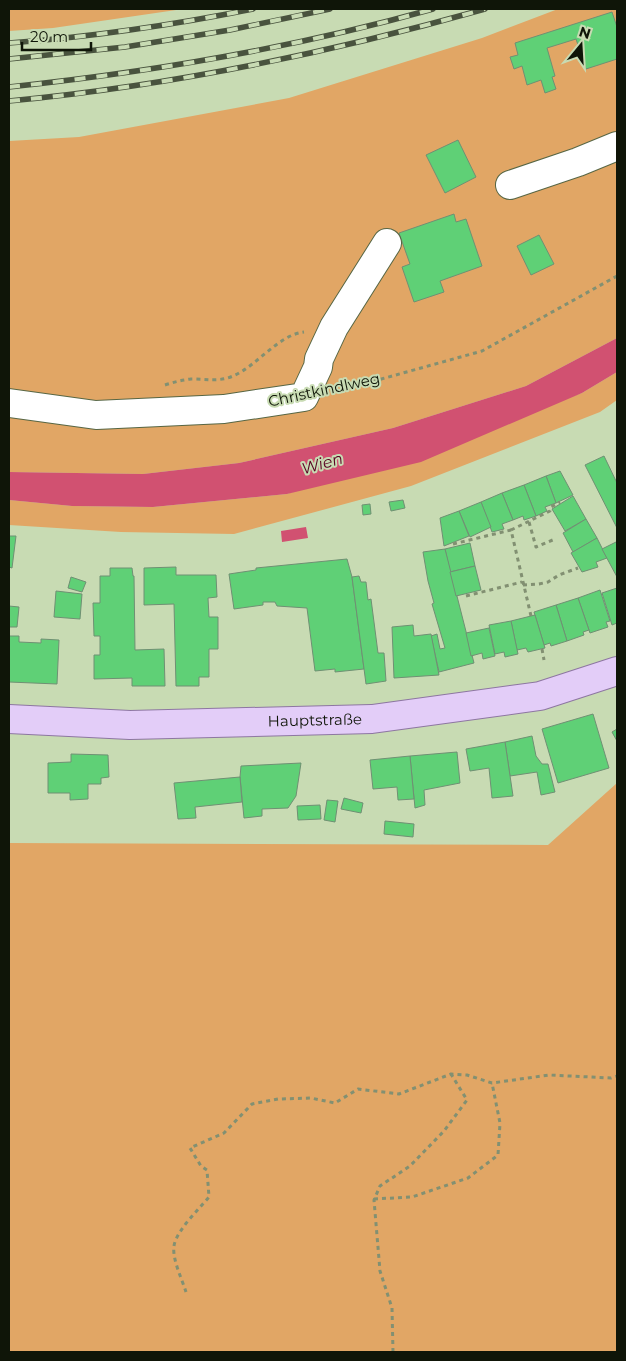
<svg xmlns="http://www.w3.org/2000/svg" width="626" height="1361" font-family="Montserrat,sans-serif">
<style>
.green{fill:#e1a665}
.water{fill:#d15171}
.building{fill:#5fd076;stroke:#6f9073}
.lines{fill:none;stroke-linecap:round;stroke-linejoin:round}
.minor-casing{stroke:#576644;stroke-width:30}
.major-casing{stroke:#8d76a1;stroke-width:30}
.path{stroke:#829072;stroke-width:3;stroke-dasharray:4 4;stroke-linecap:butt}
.minor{stroke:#fff;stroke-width:28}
.major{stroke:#e3cdf8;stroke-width:28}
.rail-casing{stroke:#49533e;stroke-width:5.5}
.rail{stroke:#c8dbb3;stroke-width:4;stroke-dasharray:11;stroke-linecap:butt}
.labels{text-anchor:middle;stroke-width:4;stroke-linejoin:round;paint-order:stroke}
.street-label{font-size:15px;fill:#0f1508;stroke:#c8dbb3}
.water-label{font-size:16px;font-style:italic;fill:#580222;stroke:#c8dbb3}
</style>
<rect width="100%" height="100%" fill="#c8dbb3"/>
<g class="green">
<path d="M9,9H183L53,28L9,31Z"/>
<path d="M558,9H617V338L526,386L393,428L239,463L143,474L9,472V141L79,137L289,98L482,38Z"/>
<path d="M617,372V400L600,412L411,486L234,534L121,532L9,525V500L72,506L153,507L287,494L582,393Z"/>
<path d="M617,783V1352H9V843L548,845Z"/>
</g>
<g class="water">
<path d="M617,338V372L582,393L421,462L287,494L153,507L72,506L9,500V472L143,474L239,463L393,428L526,386Z"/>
<path d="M306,527L308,538L282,542L281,531Z"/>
</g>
<g class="building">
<path d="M612,12L617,27V59L586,69L576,39L547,48L555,76L552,77L556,89L545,93L541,80L527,85L522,66L514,69L510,57L518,55L515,43Z"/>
<path d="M458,140L476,177L445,193L426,155Z"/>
<path d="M454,214L456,222L466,219L482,266L440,281L444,292L414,302L402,267L410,264L399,233Z"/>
<path d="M539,235L554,264L531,275L517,246Z"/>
<path d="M604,456L617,483V528L585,465Z"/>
<path d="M560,471L573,495L556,503L546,476Z"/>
<path d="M546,476L556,503L545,507L547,511L536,516L524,485Z"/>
<path d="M524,485L536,516L524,520L523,516L513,520L502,493Z"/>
<path d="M502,493L513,520L502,524L504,529L492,532L481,502Z"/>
<path d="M573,496L586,519L565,531L552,509Z"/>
<path d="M403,500L405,508L391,511L389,502Z"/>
<path d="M481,502L491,527L470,537L459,511Z"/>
<path d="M370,504L371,514L363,515L362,505Z"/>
<path d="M459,511L469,536L444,546L440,518Z"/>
<path d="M586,519L597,538L573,552L563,533Z"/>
<path d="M9,536H16L12,568L9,567Z"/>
<path d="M597,538L607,558L596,562L598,567L582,572L571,553Z"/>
<path d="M616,542L617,545V577L602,549Z"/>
<path d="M470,543L475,566L450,572L445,549Z"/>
<path d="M445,549L474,663L439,672L431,636L437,634L440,649L445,648L432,604L434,603L428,581L423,552Z"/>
<path d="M347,559L352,577L364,669L335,672V669L315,671L307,608L277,606L275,602H263V605L234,609L229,574L256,570V568Z"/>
<path d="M475,566L481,590L456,596L450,572Z"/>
<path d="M176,567V575H216L217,597L208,598L209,617H218V649H209V677H199V686H176L174,604L144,605V568Z"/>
<path d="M110,568H132L133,576H134L135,650L164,649L165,686H132V678L94,679V655H100V636H94L93,603H100V576H110Z"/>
<path d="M359,576L361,582H366L368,600L371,599L378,653H384L386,681L366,684L352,577Z"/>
<path d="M71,577L86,582L82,592L68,588Z"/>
<path d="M617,588V623L612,625L602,593Z"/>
<path d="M600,590L610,621L606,622L608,627L590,633L578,598Z"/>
<path d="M56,591L82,594L80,619L54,617Z"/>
<path d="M578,598L589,630L583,632L584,635L567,641L556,605Z"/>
<path d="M556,605L567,641L551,646L550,643L544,645L534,612Z"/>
<path d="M9,606L19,607L17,627H9Z"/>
<path d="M535,615L545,648L528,652L526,648L517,650L511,621Z"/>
<path d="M511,621L518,654L505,657L504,652L495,654L489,625Z"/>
<path d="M413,625L414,636L431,634L439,675L394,678L392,627Z"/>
<path d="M489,628L495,656L483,659L482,653L471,656L466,633Z"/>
<path d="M9,636H19V642L41,643V639L59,640L57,684L9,682Z"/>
<path d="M593,714L609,768L558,783L542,729Z"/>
<path d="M617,729V741L612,732Z"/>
<path d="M532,736L536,756L542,764H548L555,792L541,795L537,772L510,776L505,742Z"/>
<path d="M505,742L513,796L492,798L489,768L470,771L466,749Z"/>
<path d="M457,752L460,783L424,790L425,805L415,808L410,756Z"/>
<path d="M71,754L108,755L109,777L101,778V784H88V799L70,800V793H48V763L71,762Z"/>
<path d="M410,756L414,799L398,800L397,787L373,789L370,760Z"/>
<path d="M301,763L296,796L288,808L262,809V816L244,818L240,777L241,766Z"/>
<path d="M240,777L242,802L195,807L196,818L178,819L174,783Z"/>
<path d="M344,798L363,803L361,813L341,809Z"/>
<path d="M327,800L338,801L335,822L324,820Z"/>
<path d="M320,805L321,819L298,820L297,806Z"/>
<path d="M385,821L414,824L413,837L384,834Z"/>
</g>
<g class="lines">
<g class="minor-casing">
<g id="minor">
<path d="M510,185L578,162L617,146"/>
<path d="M9,403L96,415L224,409L304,397L318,367L319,359L334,327L387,243"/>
</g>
</g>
<g class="major-casing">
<g id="major">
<path id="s1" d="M9,719L130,725L372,719L540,696L617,671"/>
</g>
</g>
<g class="path">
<path d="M165,385C174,382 182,380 191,379C206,379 220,382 233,376C257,366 278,335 304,332"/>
<path d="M334,391L349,388L482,351L617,276"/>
<path d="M529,522L536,547L555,539"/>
<path d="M511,530L550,511L551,507L560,502"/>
<path d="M453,544L511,530L531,616"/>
<path d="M523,585L539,584L548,582L559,575L578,568"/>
<path d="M466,596L522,582"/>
<path d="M542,649L544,660"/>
<path d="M374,1199L412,1197L468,1178L498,1155L500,1123L492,1083"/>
<path d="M186,1292C182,1279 172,1259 174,1246C176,1231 199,1209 209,1197L207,1170L201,1166L190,1148L224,1133L252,1104L278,1099L311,1098L335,1103L358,1089L399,1094L451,1074L467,1075L492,1083L549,1075L611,1078L617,1076"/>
<path d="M393,1352L392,1308L380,1271L374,1200L380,1186L410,1166L444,1131L467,1100L451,1074"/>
</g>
<use href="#minor" class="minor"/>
<use href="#major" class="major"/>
<g class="rail-casing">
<g id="rail">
<path d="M9,43C91,37 173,25 253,9"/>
<path d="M9,59L125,47L230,30L330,9"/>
<path d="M9,87C152,72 294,48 433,9"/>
<path d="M9,101C170,86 329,53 485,9"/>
</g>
</g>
<use href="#rail" class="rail"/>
</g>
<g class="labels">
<g class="street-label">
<text transform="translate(324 390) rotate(-12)" y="5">Christkindlweg</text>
<text dy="5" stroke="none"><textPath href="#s1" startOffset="306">Hauptstraße</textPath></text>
</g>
<g class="water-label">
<text transform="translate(322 463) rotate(-16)" y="6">Wien</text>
</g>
</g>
<rect width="626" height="1361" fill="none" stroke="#0f1508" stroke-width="20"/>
<g transform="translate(581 45) rotate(18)" stroke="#c8dbb3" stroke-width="4" paint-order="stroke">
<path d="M0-4L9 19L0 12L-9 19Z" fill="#0f1508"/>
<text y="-8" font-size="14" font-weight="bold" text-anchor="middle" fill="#0f1508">N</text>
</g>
<path d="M22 42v8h69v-8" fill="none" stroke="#0f1508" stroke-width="2.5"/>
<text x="30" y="42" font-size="15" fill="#0f1508" stroke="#c8dbb3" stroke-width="4" paint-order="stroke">20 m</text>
</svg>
